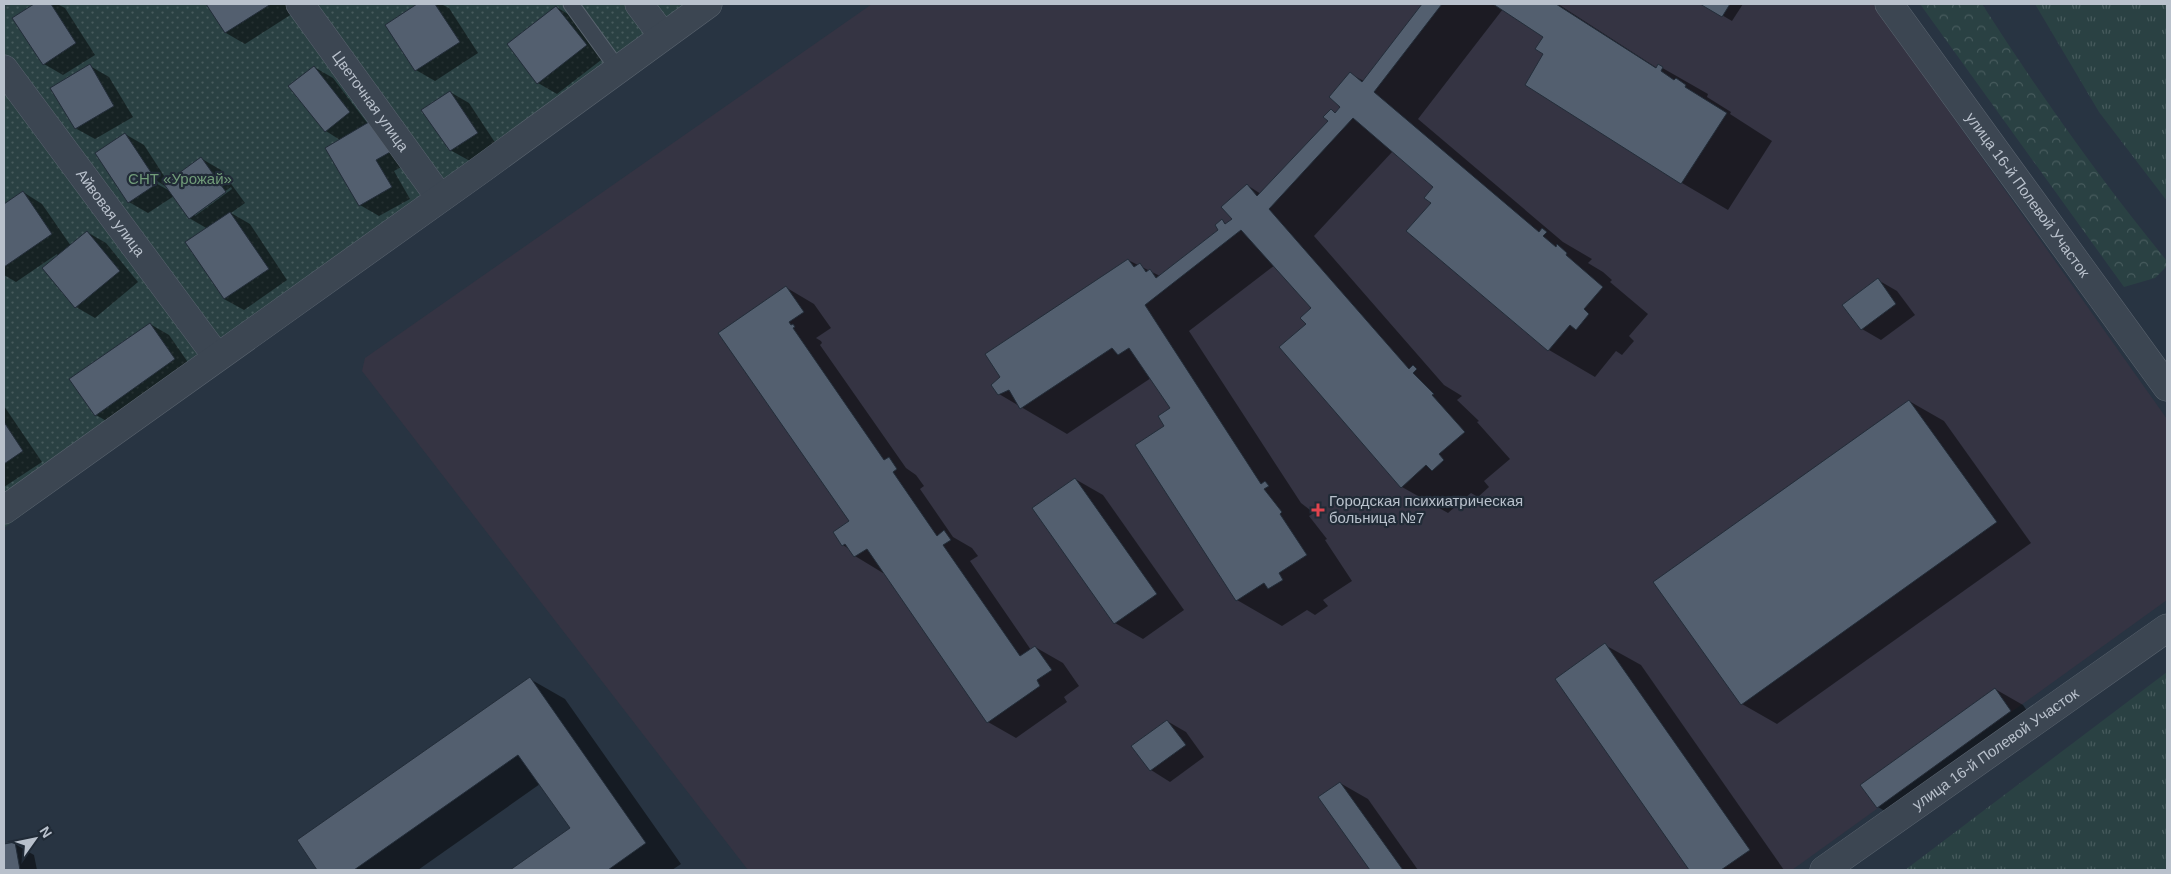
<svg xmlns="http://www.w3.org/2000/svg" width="2171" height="874" font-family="Helvetica,sans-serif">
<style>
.medical{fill:#353443}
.grass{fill:url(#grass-tufts)}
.forest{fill:url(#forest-crowns)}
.garden{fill:url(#garden-dots)}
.shadow{fill:#0007;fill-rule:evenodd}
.building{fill:#535f6f;stroke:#232d39}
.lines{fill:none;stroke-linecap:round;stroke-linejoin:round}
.service-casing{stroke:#5a646f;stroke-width:17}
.minor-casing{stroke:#5a646f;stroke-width:29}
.tertiary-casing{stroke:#5a646f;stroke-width:29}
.service{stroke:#3c4652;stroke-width:15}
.minor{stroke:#3c4652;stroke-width:28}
.tertiary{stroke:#3c4652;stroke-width:28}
.health-dot{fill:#e0444e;stroke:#212b37;stroke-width:2}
.labels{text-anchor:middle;stroke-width:4.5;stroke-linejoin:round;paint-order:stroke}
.street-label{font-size:15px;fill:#b9c1cc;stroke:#212b37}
.park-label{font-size:15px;fill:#719c79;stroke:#212b37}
.poi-label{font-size:15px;fill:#b9c1cc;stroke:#212b37;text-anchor:start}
</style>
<defs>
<pattern id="grass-tufts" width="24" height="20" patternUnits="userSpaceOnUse" patternTransform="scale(1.25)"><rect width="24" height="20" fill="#2a4143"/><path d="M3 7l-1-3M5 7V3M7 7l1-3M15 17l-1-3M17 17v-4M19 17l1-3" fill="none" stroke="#475b5d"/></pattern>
<pattern id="forest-crowns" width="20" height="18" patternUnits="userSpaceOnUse" patternTransform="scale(1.25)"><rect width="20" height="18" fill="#2a4143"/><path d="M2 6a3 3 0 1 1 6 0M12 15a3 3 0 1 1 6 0" fill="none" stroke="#475b5d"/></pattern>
<pattern id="garden-dots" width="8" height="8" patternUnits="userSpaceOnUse" patternTransform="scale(1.25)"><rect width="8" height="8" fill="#2a4143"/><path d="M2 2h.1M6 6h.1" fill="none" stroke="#475b5d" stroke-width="1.8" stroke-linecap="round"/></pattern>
</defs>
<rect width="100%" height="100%" fill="#283442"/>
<path class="medical" d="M872,4H1873L2167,419V600L1792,870H748L362,371L365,358Z"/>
<g class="grass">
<path d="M2035,4H2167V201L2099,112Z"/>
<path d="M2167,672V870H1905Z"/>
</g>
<path class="forest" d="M1920,4H1982C2039,93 2100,179 2167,261V266L2155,278L2124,287Z"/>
<path class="garden" d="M4,4H711L4,528Z"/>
<g class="shadow">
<path d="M36,4H57L65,8L95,55L63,75L44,64L14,18Z"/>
<path d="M207,4H290L295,12L245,44L226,33Z"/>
<path d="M419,4H441L449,8L478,53L435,81L416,70L386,25Z"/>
<path d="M1424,4H1558L1657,68L1659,66L1708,94L1707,97L1731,112L1730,114L1772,141L1728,210L1682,183L1526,84L1544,54V36L1503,9L1418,119L1563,242L1592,259L1588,263L1603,272L1612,280L1610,282L1648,314L1629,336L1634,341L1622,355L1616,351L1595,377L1549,350L1408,231L1432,203L1435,187L1393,151L1314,236L1444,385L1462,396L1457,400L1479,421L1477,422L1510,459L1484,481L1489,487L1478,497L1471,493L1448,513L1402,487L1308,324L1313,308L1275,265L1189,331L1301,503L1314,513L1309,516L1327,539L1325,540L1352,581L1323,600L1328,606L1315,615L1307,610L1282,626L1237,600L1166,426L1172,409L1151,378L1067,434L999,394L1128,260L1160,276L1219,230L1222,221L1227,224L1234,219L1247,185L1261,194L1330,121L1331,110L1336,114L1342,107L1350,74L1364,81Z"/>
<path d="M1703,4H1743L1732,21Z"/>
<path d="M556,7L575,18L605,57L557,94L538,83Z"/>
<path d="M90,66L109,77L133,117L95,139L75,128Z"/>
<path d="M314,67L333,78L368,124L410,162L394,171L410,199L379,216L360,205L340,140L326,131Z"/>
<path d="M450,92L469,103L496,144L470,161L450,150Z"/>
<path d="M125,134L144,145L168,182L202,159L221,170L245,203L231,213L250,224L287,280L244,310L224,299L208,229L189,218L174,196L148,213L129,202ZM154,179L168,188V190L152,181ZM231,187L232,189L195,216V213Z"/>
<path d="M23,192L42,204L71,246L87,232L106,243L138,282L95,318L76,307L57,254L16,282L4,275V205Z"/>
<path d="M1878,280L1897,291L1915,315L1881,340L1862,329Z"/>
<path d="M787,288L814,304L831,328L816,338L821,341L822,343L820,345L906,468L916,475L924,486L920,489L953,537L972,548L978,556L970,561L1031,650L1035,647L1063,663L1079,686L1064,697L1067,702L1016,738L988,722L884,572L883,573L855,556L849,549L843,545L850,522L720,334Z"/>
<path d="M150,324L169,335L194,371L115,426L96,415Z"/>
<path d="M1909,401L1944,421L2031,543L1777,724L1742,704Z"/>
<path d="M4,406L42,462L4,487Z"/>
<path d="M1075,479L1103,495L1184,610L1143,639L1115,623Z"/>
<path d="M1605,645L1641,665L1784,870H1690L1557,679Z"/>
<path d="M530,679L565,699L681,864L672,870H512L571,829L540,784L418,870H319L298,841Z"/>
<path d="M1995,689L2023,705L2038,727L1905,823L1878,807Z"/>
<path d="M1167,721L1186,732L1204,757L1170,782L1151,770L1133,746Z"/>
<path d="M1340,783L1368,799L1418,870H1371L1320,797Z"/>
<path d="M15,844L34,855L37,870H4V846Z"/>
</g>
<g class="building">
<path d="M34,4H51L76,43L43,65L12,18Z"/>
<path d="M206,4H271L225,33Z"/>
<path d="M417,4H435L460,42L415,71L385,25Z"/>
<path d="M1422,4H1442L1374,92L1539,232L1542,228L1547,232L1543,236L1556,247L1557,244L1567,253L1566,255L1603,287L1584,309L1589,314L1576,330L1570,325L1548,351L1406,231L1431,203L1424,198L1433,187L1353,118L1269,209L1409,369L1413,365L1417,369L1413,373L1434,394L1432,395L1465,432L1439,454L1444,460L1432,471L1426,465L1401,488L1279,347L1306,324L1300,318L1311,308L1241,230L1145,305L1261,484L1265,481L1269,486L1264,489L1282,512L1280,514L1307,555L1279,573L1283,580L1268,589L1264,583L1236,601L1135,445L1164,426L1158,416L1170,408L1129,348L1118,355L1112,348L1020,409L1009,390L998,395L991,385L1000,377L985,354L1128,259L1134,267L1140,263L1146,272L1150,269L1156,278L1218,230L1215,225L1222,219L1225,224L1232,219L1221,207L1247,184L1257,196L1328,121L1323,117L1331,109L1335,113L1340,107L1329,97L1350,72L1362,82Z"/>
<path d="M1493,4H1556L1656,68L1658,64L1663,67L1661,71L1674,80L1676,78L1686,85L1685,87L1727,113L1681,184L1525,85L1543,54L1535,49L1543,37Z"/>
<path d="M1700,4H1730L1722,17Z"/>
<path d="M556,6L587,45L537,84L507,44Z"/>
<path d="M90,64L114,106L75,129L50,88Z"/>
<path d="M314,66L350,112L325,132L288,86Z"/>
<path d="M450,91L478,133L450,151L421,110Z"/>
<path d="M374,119L392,151L376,160L392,187L359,206L325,148Z"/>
<path d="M125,133L158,183L128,203L95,153Z"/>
<path d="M201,157L226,192L189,219L164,184Z"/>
<path d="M23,191L52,234L4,267V204Z"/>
<path d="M230,212L269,269L224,299L185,242Z"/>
<path d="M87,231L120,271L75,308L42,268Z"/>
<path d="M1878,278L1896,304L1861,330L1842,305Z"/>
<path d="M786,286L804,312L789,322L791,325L793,324L795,327L793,328L884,460L889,457L897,469L893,472L937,536L944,530L951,540L943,545L1020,656L1035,646L1052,670L1037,680L1040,686L987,723L867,549L854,557L845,544L842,546L833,532L849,521L718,333Z"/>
<path d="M150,323L175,359L95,416L69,379Z"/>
<path d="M1909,400L1997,522L1741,705L1653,582Z"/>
<path d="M4,422L23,451L4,464Z"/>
<path d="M1075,478L1157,594L1114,624L1032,508Z"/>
<path d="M1605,643L1750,850L1721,870H1689L1555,679Z"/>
<path d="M530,677L646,843L608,870H510L570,828L518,755L354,870H317L297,840Z"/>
<path d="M1995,688L2011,711L1877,808L1860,785Z"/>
<path d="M1167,720L1186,745L1150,771L1131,746Z"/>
<path d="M1340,782L1403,870H1370L1318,797Z"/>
<path d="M15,842L20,870H4V844Z"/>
</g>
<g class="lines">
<g class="service-casing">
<path id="service" d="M571,4L618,69"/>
</g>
<g class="minor-casing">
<g id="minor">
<path id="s1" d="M300,4L440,198"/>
<path d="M639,4L663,36"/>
<path id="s2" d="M4,69L217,357"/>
<path d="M4,510L483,168L708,4"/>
</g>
</g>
<g class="tertiary-casing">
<g id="tertiary">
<path id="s3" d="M1889,4L2167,387"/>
<path id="s4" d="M1824,870L2167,628"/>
</g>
</g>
<use href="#service" class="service"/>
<use href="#minor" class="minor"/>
<use href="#tertiary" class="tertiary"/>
</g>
<path class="health-dot" d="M1315.5 502.5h5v5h5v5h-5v5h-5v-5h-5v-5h5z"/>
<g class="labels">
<g class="street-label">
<text dy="5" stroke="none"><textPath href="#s1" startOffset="120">Цветочная улица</textPath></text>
<text dy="5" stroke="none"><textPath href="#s3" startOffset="236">улица 16-й Полевой Участок</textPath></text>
<text dy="5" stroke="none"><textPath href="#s2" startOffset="179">Айвовая улица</textPath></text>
<text dy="5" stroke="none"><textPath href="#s4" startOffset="210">улица 16-й Полевой Участок</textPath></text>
</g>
<g class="park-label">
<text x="180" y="184">СНТ «Урожай»</text>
</g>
<g class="poi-label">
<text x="1329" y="506">Городская психиатрическая<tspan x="1329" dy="17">больница №7</tspan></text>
</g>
</g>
<rect width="2171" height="874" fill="none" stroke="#b9c1cc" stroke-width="10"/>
<g transform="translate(35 839) rotate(57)" stroke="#212b37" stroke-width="4" paint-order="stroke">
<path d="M0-4L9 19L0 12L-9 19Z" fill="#b9c1cc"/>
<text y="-8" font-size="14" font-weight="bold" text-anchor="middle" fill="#b9c1cc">N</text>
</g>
</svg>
